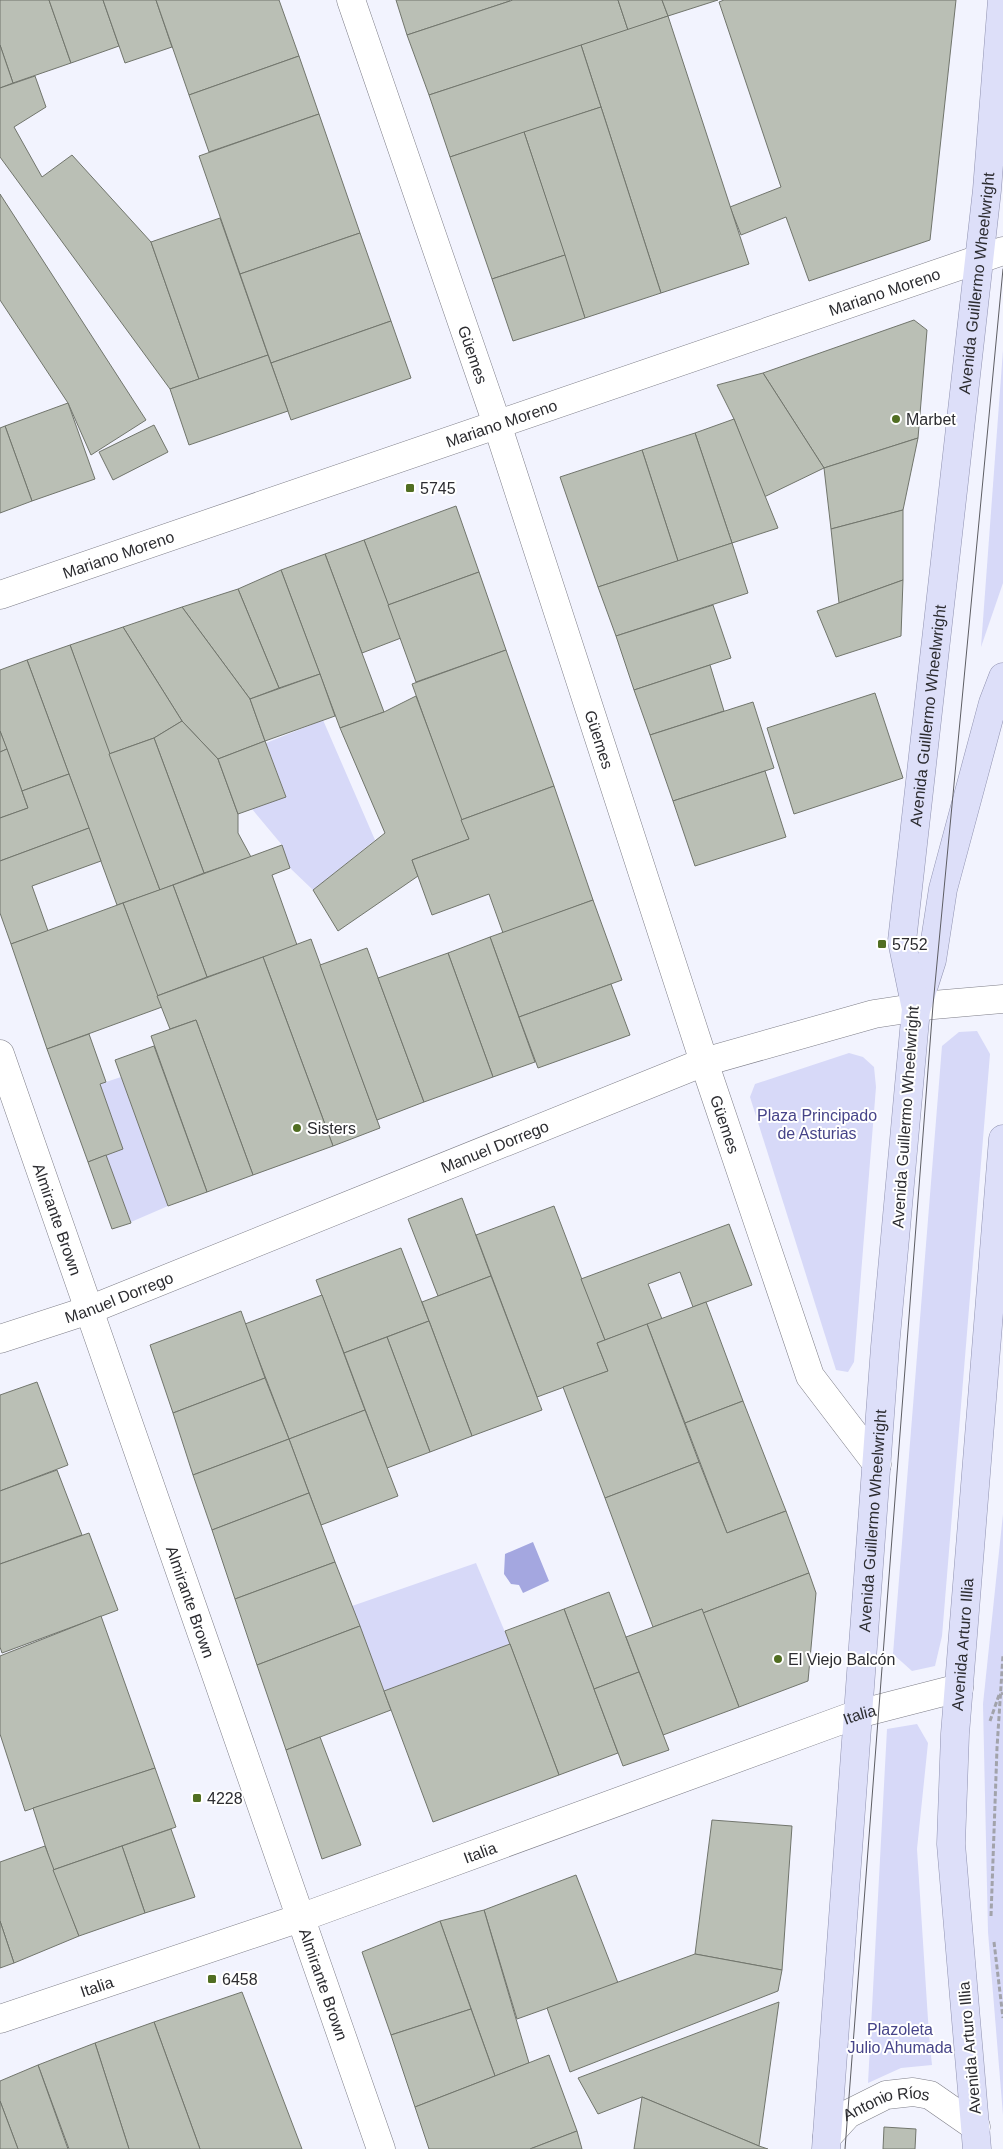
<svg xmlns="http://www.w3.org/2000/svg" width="1003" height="2149" font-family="Helvetica,sans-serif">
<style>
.green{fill:#d7d9f8}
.water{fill:#a4a7e0}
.building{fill:#babfb5;stroke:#71756c}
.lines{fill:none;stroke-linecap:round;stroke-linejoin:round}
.minor-casing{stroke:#7e7e88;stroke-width:29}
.major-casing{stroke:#9092b0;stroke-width:29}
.path{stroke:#a2a3ab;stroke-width:3;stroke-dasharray:5 2.5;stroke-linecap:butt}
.minor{stroke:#fff;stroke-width:28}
.major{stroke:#dddff9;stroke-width:28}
.tram{stroke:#5d5d63;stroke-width:1}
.poi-dot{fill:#516e22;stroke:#fff;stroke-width:2}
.labels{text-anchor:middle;stroke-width:4;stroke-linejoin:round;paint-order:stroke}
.street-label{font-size:16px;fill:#2c2c30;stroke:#fff}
.poi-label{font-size:16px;fill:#2c2c30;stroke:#fff;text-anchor:start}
.park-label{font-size:16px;fill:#464489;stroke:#fff}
</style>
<rect width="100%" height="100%" fill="#f2f3fe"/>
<g class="green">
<path d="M1003,350V583L981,647Z"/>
<path d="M323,720L375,840L313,890L290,868L282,845L252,809L286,796L266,743Z"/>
<path d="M977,1031L990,1054L942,1636L935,1666L912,1671L893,1654L942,1046L959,1032Z"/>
<path d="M849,1053L863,1057L874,1067L876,1087L854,1362L848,1372L836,1370L750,1097L755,1084Z"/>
<path d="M121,1077L168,1206L131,1222L106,1155L123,1149L100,1084Z"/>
<path d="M1003,1514V2115L988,1932L983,1704Z"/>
<path d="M476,1563L510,1644L384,1691L352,1606Z"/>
<path d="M917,1724L928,1743L917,1849L929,2035L932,2065L901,2068L868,2083L887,1729Z"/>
</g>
<path class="water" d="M533,1542L549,1581L523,1593L519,1585L511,1584L504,1574L505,1554Z"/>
<g class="building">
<path d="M0,0H49L71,63L13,83L0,45Z"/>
<path d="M49,0H103L119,46L71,63Z"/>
<path d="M103,0H156L172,47L125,63Z"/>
<path d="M156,0H279L299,56L189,95Z"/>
<path d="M396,0H510V1L407,35Z"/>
<path d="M513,0H618L628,30L429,95L407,35Z"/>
<path d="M618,0H662L668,16L628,30Z"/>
<path d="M662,0H718L668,16Z"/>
<path d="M724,0H956L930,240L809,281L786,217L741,235L730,207L781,187L719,2Z"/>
<path d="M668,16L749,264L661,293L581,45Z"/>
<path d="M0,45L13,83L0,88Z"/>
<path d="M581,45L601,107L450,157L429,95Z"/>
<path d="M299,56L319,114L209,152L189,95Z"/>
<path d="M35,76L46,107L14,127L42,177L72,155L151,242L199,379L170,389L0,157V88Z"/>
<path d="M601,107L661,293L585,318L524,132Z"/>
<path d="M319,114L360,233L240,274L199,156Z"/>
<path d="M524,132L565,255L492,279L450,157Z"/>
<path d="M0,194L146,420L91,455L68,403L0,300Z"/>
<path d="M220,218L268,355L199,379L151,242Z"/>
<path d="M360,233L391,321L271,363L240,274Z"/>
<path d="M565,255L585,318L513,341L492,279Z"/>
<path d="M914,320L927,330L918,438L824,468L763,373Z"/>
<path d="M391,321L411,378L291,420L271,363Z"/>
<path d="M268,355L288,411L189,445L170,389Z"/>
<path d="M763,373L824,468L764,497L734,419L717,385Z"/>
<path d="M68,403L95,479L32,501L5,426Z"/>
<path d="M734,419L778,528L732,543L695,433Z"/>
<path d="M154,425L168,452L113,480L99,452Z"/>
<path d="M5,426L32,501L0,513V428Z"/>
<path d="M695,433L732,543L678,561L642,450Z"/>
<path d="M918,438L903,510L831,529L824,468Z"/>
<path d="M642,450L678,561L598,587L560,477Z"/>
<path d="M456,506L479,572L388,605L364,540Z"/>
<path d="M903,510V580L839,603L831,529Z"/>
<path d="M364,540L401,638L362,653L325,554Z"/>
<path d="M732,543L748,593L616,636L598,587Z"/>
<path d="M325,554L384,712L340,728L281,570Z"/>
<path d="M281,570L320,674L279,688L238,589Z"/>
<path d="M479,572L506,650L416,682L388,605Z"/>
<path d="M903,580L901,636L836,657L817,611Z"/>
<path d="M238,589L279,688L250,699L182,607Z"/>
<path d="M713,605L731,658L634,690L616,636Z"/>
<path d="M182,607L250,699L265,741L218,759L182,721L123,627Z"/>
<path d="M123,627L182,721L154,738L109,754L70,645Z"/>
<path d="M70,645L160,890L117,905L27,660Z"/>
<path d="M506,650L554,786L461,820L412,684Z"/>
<path d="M27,660L69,774L22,791L0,731V670Z"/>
<path d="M710,665L724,711L650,735L634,690Z"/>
<path d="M320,674L335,716L265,741L250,699Z"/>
<path d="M875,693L903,778L794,814L767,728Z"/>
<path d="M416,696L469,839L412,860L418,876L338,931L313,890L385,833L340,728L384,712Z"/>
<path d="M753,702L774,768L673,801L650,735Z"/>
<path d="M182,721L218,759L238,814V833L251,857L204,873L154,738Z"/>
<path d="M0,731L7,749L0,752Z"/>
<path d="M154,738L204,873L160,890L109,754Z"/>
<path d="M265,741L286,797L238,814L218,759Z"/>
<path d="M7,749L28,808L0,818V752Z"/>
<path d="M765,771L786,837L695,866L673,801Z"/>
<path d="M69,774L89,828L0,861V818L28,808L22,791Z"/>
<path d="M554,786L593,900L503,933L489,894L432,915L412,860L469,839L461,820Z"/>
<path d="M89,828L101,861L32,886L48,931L11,944L0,913V861Z"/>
<path d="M282,845L290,868L272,875L297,945L207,977L173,885Z"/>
<path d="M173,885L207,977L157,996L123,903Z"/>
<path d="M593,900L622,980L519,1017L490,937Z"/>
<path d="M123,903L162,1007L47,1049L11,944Z"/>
<path d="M490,937L535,1062L493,1077L448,953Z"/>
<path d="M311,939L380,1128L333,1146L263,957Z"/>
<path d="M367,948L424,1102L377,1120L320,965Z"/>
<path d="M448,953L493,1077L424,1102L378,978Z"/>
<path d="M263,957L333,1146L253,1175L196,1020L170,1029L157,996Z"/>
<path d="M611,984L630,1035L538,1068L519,1017Z"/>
<path d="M196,1020L253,1175L207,1192L151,1036Z"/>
<path d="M89,1034L106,1082L100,1084L123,1149L88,1162L47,1049Z"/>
<path d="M154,1046L207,1192L168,1206L115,1060Z"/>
<path d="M106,1155L131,1223L112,1229L88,1162Z"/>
<path d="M462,1198L491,1276L438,1296L408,1219Z"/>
<path d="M554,1206L605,1340L597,1343L608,1371L537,1397L476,1235Z"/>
<path d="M729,1224L752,1285L693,1307L680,1272L648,1284L662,1319L605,1340L581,1279Z"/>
<path d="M401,1248L429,1321L344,1353L316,1280Z"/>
<path d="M491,1276L542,1410L472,1436L422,1302Z"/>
<path d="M322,1295L365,1410L289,1439L245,1324Z"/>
<path d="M706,1302L743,1401L685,1423L647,1324Z"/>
<path d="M241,1311L265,1378L173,1413L150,1345Z"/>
<path d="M429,1321L472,1436L430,1452L387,1337Z"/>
<path d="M647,1324L699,1462L605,1498L563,1387L608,1371L597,1343Z"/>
<path d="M387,1337L430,1452L387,1468L344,1353Z"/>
<path d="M265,1378L289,1439L193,1475L173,1413Z"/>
<path d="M37,1382L68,1465L0,1491V1395Z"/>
<path d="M743,1401L786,1511L727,1533L685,1423Z"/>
<path d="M365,1410L398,1496L321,1525L289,1439Z"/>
<path d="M289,1439L309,1493L212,1530L193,1475Z"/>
<path d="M699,1462L727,1533L786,1511L809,1573L703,1613L702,1609L653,1627L605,1498Z"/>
<path d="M57,1470L82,1535L0,1564V1491Z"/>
<path d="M309,1493L335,1562L235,1599L212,1530Z"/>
<path d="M89,1533L118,1610L2,1653L0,1647V1564Z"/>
<path d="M335,1562L360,1626L257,1665L235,1599Z"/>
<path d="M809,1573L816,1593L808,1681L739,1707L703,1613Z"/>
<path d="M609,1592L639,1672L594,1689L564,1609Z"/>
<path d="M564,1609L618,1753L559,1775L505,1631Z"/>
<path d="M702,1609L739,1707L663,1735L626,1637Z"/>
<path d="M101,1616L155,1768L25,1811L0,1734V1656Z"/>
<path d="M360,1626L391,1710L286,1750L257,1665Z"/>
<path d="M510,1644L559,1775L433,1822L384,1691Z"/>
<path d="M639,1672L669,1750L623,1766L594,1689Z"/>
<path d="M320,1737L361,1845L322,1859L286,1750Z"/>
<path d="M155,1768L176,1827L53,1870L33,1808Z"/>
<path d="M712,1820L792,1826L782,1970L695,1954Z"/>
<path d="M171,1829L195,1897L145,1913L122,1846Z"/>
<path d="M45,1846L79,1936L14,1963L0,1921V1862Z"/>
<path d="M122,1846L145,1913L79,1936L53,1870Z"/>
<path d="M576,1875L618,1983L517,2019L484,1910Z"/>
<path d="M484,1910L529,2063L495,2076L440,1921Z"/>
<path d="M0,1921L14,1963L0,1968Z"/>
<path d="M440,1921L471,2009L391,2035L362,1952Z"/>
<path d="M695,1954L782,1970L778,1991L570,2072L547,2008Z"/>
<path d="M242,1992L302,2149H200L154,2022Z"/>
<path d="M779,2002L759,2146L642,2097L598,2114L578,2078Z"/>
<path d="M471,2009L495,2076L415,2107L391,2035Z"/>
<path d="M154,2022L200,2149H129L95,2043Z"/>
<path d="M95,2043L129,2149H69L38,2065Z"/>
<path d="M549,2055L577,2131L530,2149H429L415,2107Z"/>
<path d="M38,2065L68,2149H18L0,2101V2081Z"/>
<path d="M642,2097L759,2146L768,2149H634Z"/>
<path d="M0,2101L18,2149H0Z"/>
<path d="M884,2127L916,2129L915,2149H883Z"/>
<path d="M577,2131L582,2149H530Z"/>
</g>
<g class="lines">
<g class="minor-casing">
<g id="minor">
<path id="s1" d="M351,0L497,424L704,1062L810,1376L877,1464"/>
<path id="s2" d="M0,595L1003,251"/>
<path id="s3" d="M0,1054L381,2149"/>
<path id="s4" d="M0,1339L89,1310L704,1062L874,1014L933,1005L1003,999"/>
<path id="s5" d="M0,2019L300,1918L858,1714L959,1688"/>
<path id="s6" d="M827,2137L848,2114L886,2095L913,2092L930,2095L976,2127"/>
</g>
</g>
<g class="major-casing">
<g id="major">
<path d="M917,1007L932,960L943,889L993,703L1003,677"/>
<path id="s7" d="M826,2149L885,1347L916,1009L902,941L987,190L1002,0"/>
<path id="s8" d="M977,2149L951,1844L955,1734L1003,1139"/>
</g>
</g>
<g class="path">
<path d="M990,1721L999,1695L1003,1693"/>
<path d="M991,1916L997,1748L1003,1655"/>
<path d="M994,1942L1003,2018"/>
</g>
<use href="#minor" class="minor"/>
<use href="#major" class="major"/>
<path class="tram" d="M845,2149L933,1005L1003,269"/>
</g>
<g class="poi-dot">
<circle cx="896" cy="419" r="5"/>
<rect x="405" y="483" width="10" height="10" rx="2.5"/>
<rect x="877" y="939" width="10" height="10" rx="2.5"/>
<circle cx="297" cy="1128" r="5"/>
<circle cx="778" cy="1659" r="5"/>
<rect x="192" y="1793" width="10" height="10" rx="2.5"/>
<rect x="207" y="1974" width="10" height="10" rx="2.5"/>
</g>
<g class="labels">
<g class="street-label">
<text dy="6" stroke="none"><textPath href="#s7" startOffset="1875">Avenida Guillermo Wheelwright</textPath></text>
<text dy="6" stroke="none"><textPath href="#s2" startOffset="935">Mariano Moreno</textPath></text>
<text dy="6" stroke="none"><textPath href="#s1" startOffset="375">Güemes</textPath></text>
<text dy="6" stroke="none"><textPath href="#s2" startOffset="530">Mariano Moreno</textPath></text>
<text dy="6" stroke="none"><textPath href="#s2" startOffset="125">Mariano Moreno</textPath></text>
<text dy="6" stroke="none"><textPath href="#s7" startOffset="1440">Avenida Guillermo Wheelwright</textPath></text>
<text dy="6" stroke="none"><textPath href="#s1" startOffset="780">Güemes</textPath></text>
<text transform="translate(905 1117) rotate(-86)" y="6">Avenida Guillermo Wheelwright</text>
<text dy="6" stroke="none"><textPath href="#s1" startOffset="1185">Güemes</textPath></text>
<text dy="6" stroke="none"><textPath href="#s4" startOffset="531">Manuel Dorrego</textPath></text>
<text dy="6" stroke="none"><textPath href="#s3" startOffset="175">Almirante Brown</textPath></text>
<text dy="6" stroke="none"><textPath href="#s4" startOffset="126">Manuel Dorrego</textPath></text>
<text dy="6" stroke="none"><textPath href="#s7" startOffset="630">Avenida Guillermo Wheelwright</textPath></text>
<text dy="6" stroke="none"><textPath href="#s3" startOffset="580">Almirante Brown</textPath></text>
<text dy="6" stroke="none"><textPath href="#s8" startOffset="506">Avenida Arturo Illia</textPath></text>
<text dy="6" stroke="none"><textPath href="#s5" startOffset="912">Italia</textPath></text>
<text dy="6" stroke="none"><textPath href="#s5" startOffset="508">Italia</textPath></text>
<text dy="6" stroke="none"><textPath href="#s3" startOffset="985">Almirante Brown</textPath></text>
<text dy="6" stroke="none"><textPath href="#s5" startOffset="102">Italia</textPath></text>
<text transform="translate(969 2048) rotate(-95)" y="6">Avenida Arturo Illia</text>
<text dy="6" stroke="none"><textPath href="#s6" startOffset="72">Antonio Ríos</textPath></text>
</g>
<g class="poi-label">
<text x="906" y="425">Marbet</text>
<text x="420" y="494">5745</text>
<text x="892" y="950">5752</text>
<text x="307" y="1134">Sisters</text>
<text x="788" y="1665">El Viejo Balcón</text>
<text x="207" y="1804">4228</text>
<text x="222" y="1985">6458</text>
</g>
<g class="park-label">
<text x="817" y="1121">Plaza Principado<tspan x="817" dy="18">de Asturias</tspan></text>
<text x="900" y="2035">Plazoleta<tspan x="900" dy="18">Julio Ahumada</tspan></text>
</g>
</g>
</svg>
